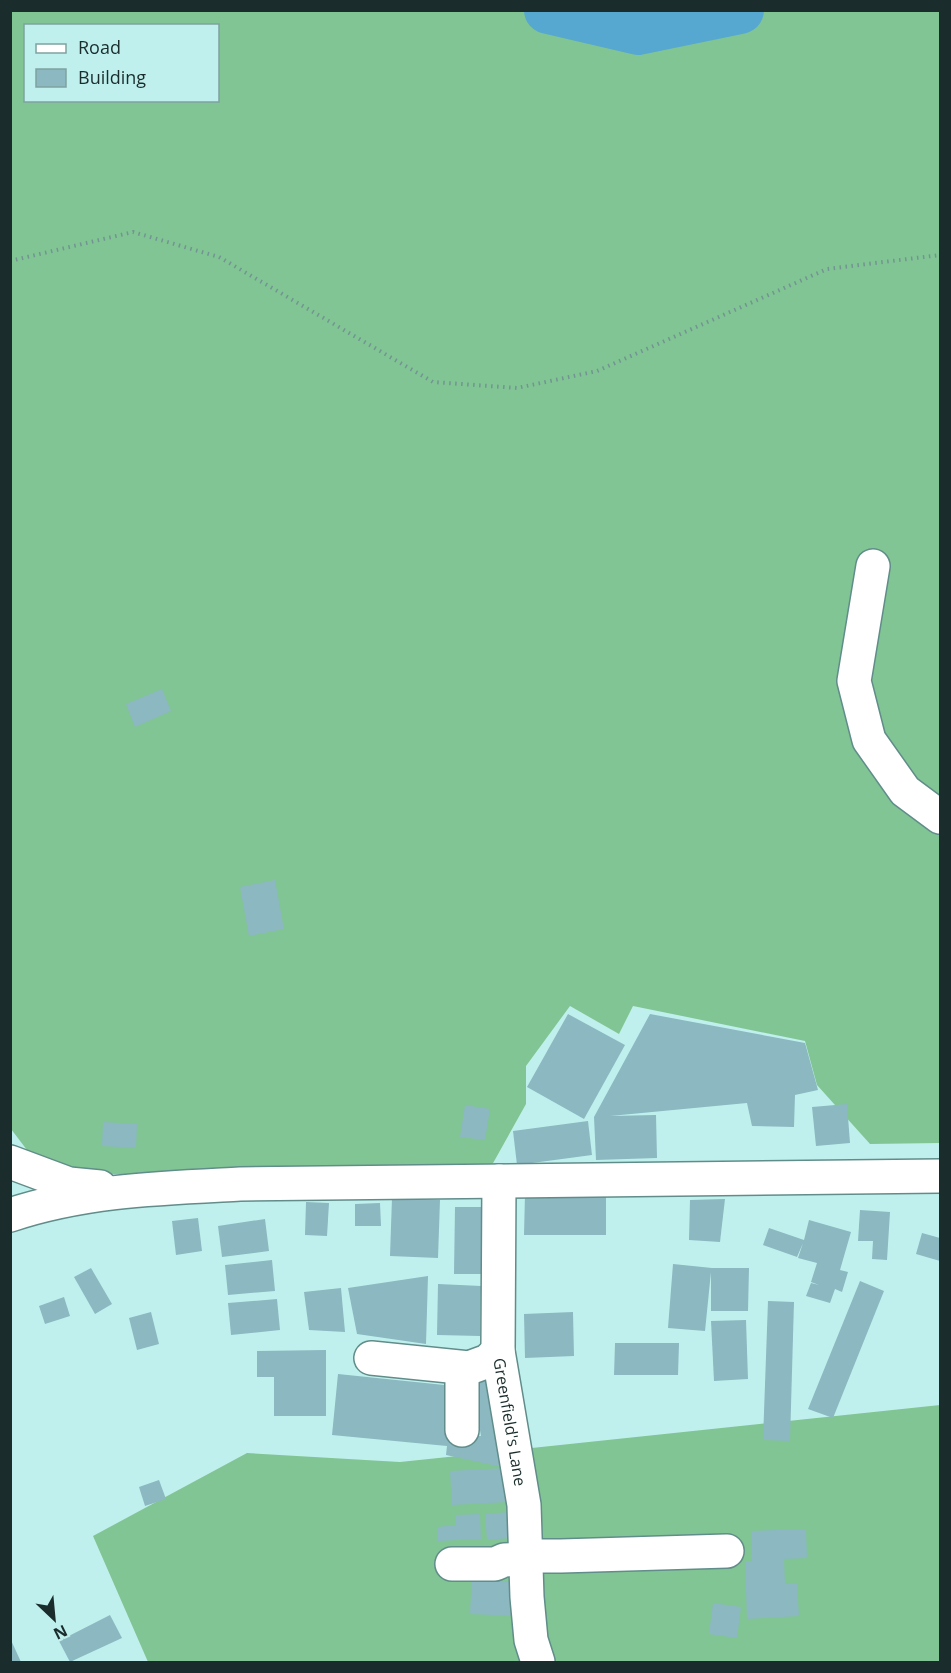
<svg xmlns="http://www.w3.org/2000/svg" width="951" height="1673" font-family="'Open Sans',sans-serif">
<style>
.forest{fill:#82c594;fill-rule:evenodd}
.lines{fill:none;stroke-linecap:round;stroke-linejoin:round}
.river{stroke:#56a8d0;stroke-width:48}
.building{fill:#8bb8c1}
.minor-casing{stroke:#608d8a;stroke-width:36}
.major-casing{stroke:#608d8a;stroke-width:36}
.path{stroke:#729492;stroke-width:4;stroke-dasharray:1.5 4.5;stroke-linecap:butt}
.minor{stroke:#fff;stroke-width:33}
.major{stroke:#fff;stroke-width:33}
.labels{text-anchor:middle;stroke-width:6;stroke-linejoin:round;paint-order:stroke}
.street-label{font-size:16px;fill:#1a2d2c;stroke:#c0f0ed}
</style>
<rect width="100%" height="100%" fill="#c0f0ed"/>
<g class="forest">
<path d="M11,11H940V1143L870,1144L817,1085L805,1041L633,1006L619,1034L570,1006L526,1066V1104L492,1165L219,1174H79L30,1154L11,1129ZM26,26H218V100H26Z"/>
<path d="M940,1405V1662H148L93,1536L247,1453L400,1462Z"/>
</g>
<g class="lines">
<path class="river" d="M548,10L638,31L740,10"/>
</g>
<g class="building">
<path d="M162,689L171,711L135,727L126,704Z"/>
<path d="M275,880L284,929L249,936L240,887Z"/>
<path d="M568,1014L625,1045L584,1119L527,1087Z"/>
<path d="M650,1014L805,1043L818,1090L795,1095L794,1127L752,1126L747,1103L610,1116L656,1115L657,1158L596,1160L594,1117Z"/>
<path d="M847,1104L850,1143L816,1146L812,1107Z"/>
<path d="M465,1105L490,1109L485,1140L460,1137Z"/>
<path d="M588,1121L592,1155L517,1165L513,1131Z"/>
<path d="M103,1122L137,1124L136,1148L102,1146Z"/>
<path d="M525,1194L606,1195V1235H524Z"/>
<path d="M392,1198L440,1200L438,1258L390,1256Z"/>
<path d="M725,1199L720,1242L689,1240L690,1200Z"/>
<path d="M306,1202L329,1203L327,1236L305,1235Z"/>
<path d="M380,1203L381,1226H355V1204Z"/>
<path d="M455,1207H485L484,1274H454Z"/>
<path d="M860,1210L890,1212L887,1260L872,1259L873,1241H858Z"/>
<path d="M198,1218L202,1251L176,1255L172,1221Z"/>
<path d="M265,1219L269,1251L222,1257L218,1226Z"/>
<path d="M809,1220L851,1232L840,1270L848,1272L842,1292L835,1289L830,1303L806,1296L811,1283L819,1285L811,1282L817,1263L798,1258L803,1243L797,1257L763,1245L769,1228L804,1240Z"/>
<path d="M922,1233L940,1238V1261L916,1254Z"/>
<path d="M272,1260L275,1291L228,1295L225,1265Z"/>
<path d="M673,1264L712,1268H749L748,1311H711V1272L705,1331L668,1328Z"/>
<path d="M91,1268L112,1304L95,1314L74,1277Z"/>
<path d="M428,1276L426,1344L357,1334L348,1288Z"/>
<path d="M860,1281L884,1291L833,1418L808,1409Z"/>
<path d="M438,1284L481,1286L480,1336L437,1335Z"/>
<path d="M341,1288L345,1332L309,1330L304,1292Z"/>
<path d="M64,1297L70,1316L45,1324L39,1306Z"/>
<path d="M277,1299L280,1330L231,1335L228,1303Z"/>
<path d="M768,1301L794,1302L790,1441L763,1440Z"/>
<path d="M151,1312L159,1344L137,1350L129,1318Z"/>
<path d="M573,1312L574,1356L525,1358L524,1314Z"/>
<path d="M746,1320L748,1379L714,1381L711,1321Z"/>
<path d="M615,1343H679L678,1375H614Z"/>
<path d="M326,1350V1416H274V1377H257V1351Z"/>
<path d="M338,1374L454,1386L449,1433L481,1436L471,1379L495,1375L511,1469L446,1455L447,1446L332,1435Z"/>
<path d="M506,1468L508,1502L452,1505L450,1471Z"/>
<path d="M159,1480L166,1499L145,1506L139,1487Z"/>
<path d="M509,1512L511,1538L487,1540L485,1514Z"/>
<path d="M480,1514L481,1539L438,1541L437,1527L456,1525L455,1515Z"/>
<path d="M806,1529L807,1558L784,1559L785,1584L797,1583L799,1616L747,1619L745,1561H752L751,1531Z"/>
<path d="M472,1574L501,1575L500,1581L519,1582L518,1616L470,1614Z"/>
<path d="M713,1603L741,1607L737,1638L709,1634Z"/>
<path d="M110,1615L122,1638L70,1662L59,1641Z"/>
<path d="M10,1638L21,1662H10Z"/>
</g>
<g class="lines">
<g class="minor-casing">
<g id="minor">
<path d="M873,566L854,681L869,740L905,791L940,817"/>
<path id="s1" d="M499,1181L498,1351L524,1505L527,1597L531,1640L538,1662"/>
<path d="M371,1358L469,1368L488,1361L498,1351"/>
<path d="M462,1430V1368"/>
<path d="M526,1556H561L727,1551"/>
<path d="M452,1564H495L504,1560L526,1559"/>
</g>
</g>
<g class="major-casing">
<g id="major">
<path d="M10,1162L69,1184L100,1187"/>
<path d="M10,1215C85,1190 162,1188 240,1184L940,1176"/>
</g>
</g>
<path class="path" d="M10,261L133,232L219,257L433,382L517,388L597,371L827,269L940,255"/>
<use href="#minor" class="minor"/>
<use href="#major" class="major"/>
</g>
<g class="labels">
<g class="street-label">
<text dy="6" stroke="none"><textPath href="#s1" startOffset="242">Greenfield's Lane</textPath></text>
</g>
</g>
<rect width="951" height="1673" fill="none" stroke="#1a2d2c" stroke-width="24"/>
<rect x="24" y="24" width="195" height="78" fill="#c0f0ed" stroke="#7ea2a0" stroke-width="1.5"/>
<rect x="36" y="44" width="30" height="9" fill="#ffffff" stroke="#7ea2a0" stroke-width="1.5"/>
<text x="78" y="54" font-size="18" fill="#1a2d2c">Road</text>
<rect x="36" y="69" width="30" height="18" fill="#8bb8c1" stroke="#7ea2a0" stroke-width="1.5"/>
<text x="78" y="84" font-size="18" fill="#1a2d2c">Building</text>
<g transform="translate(54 1619) rotate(154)" stroke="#c0f0ed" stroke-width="4.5" paint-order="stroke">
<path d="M0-4.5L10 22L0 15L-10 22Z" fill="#1a2d2c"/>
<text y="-9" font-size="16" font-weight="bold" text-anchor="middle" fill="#1a2d2c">N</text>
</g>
</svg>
